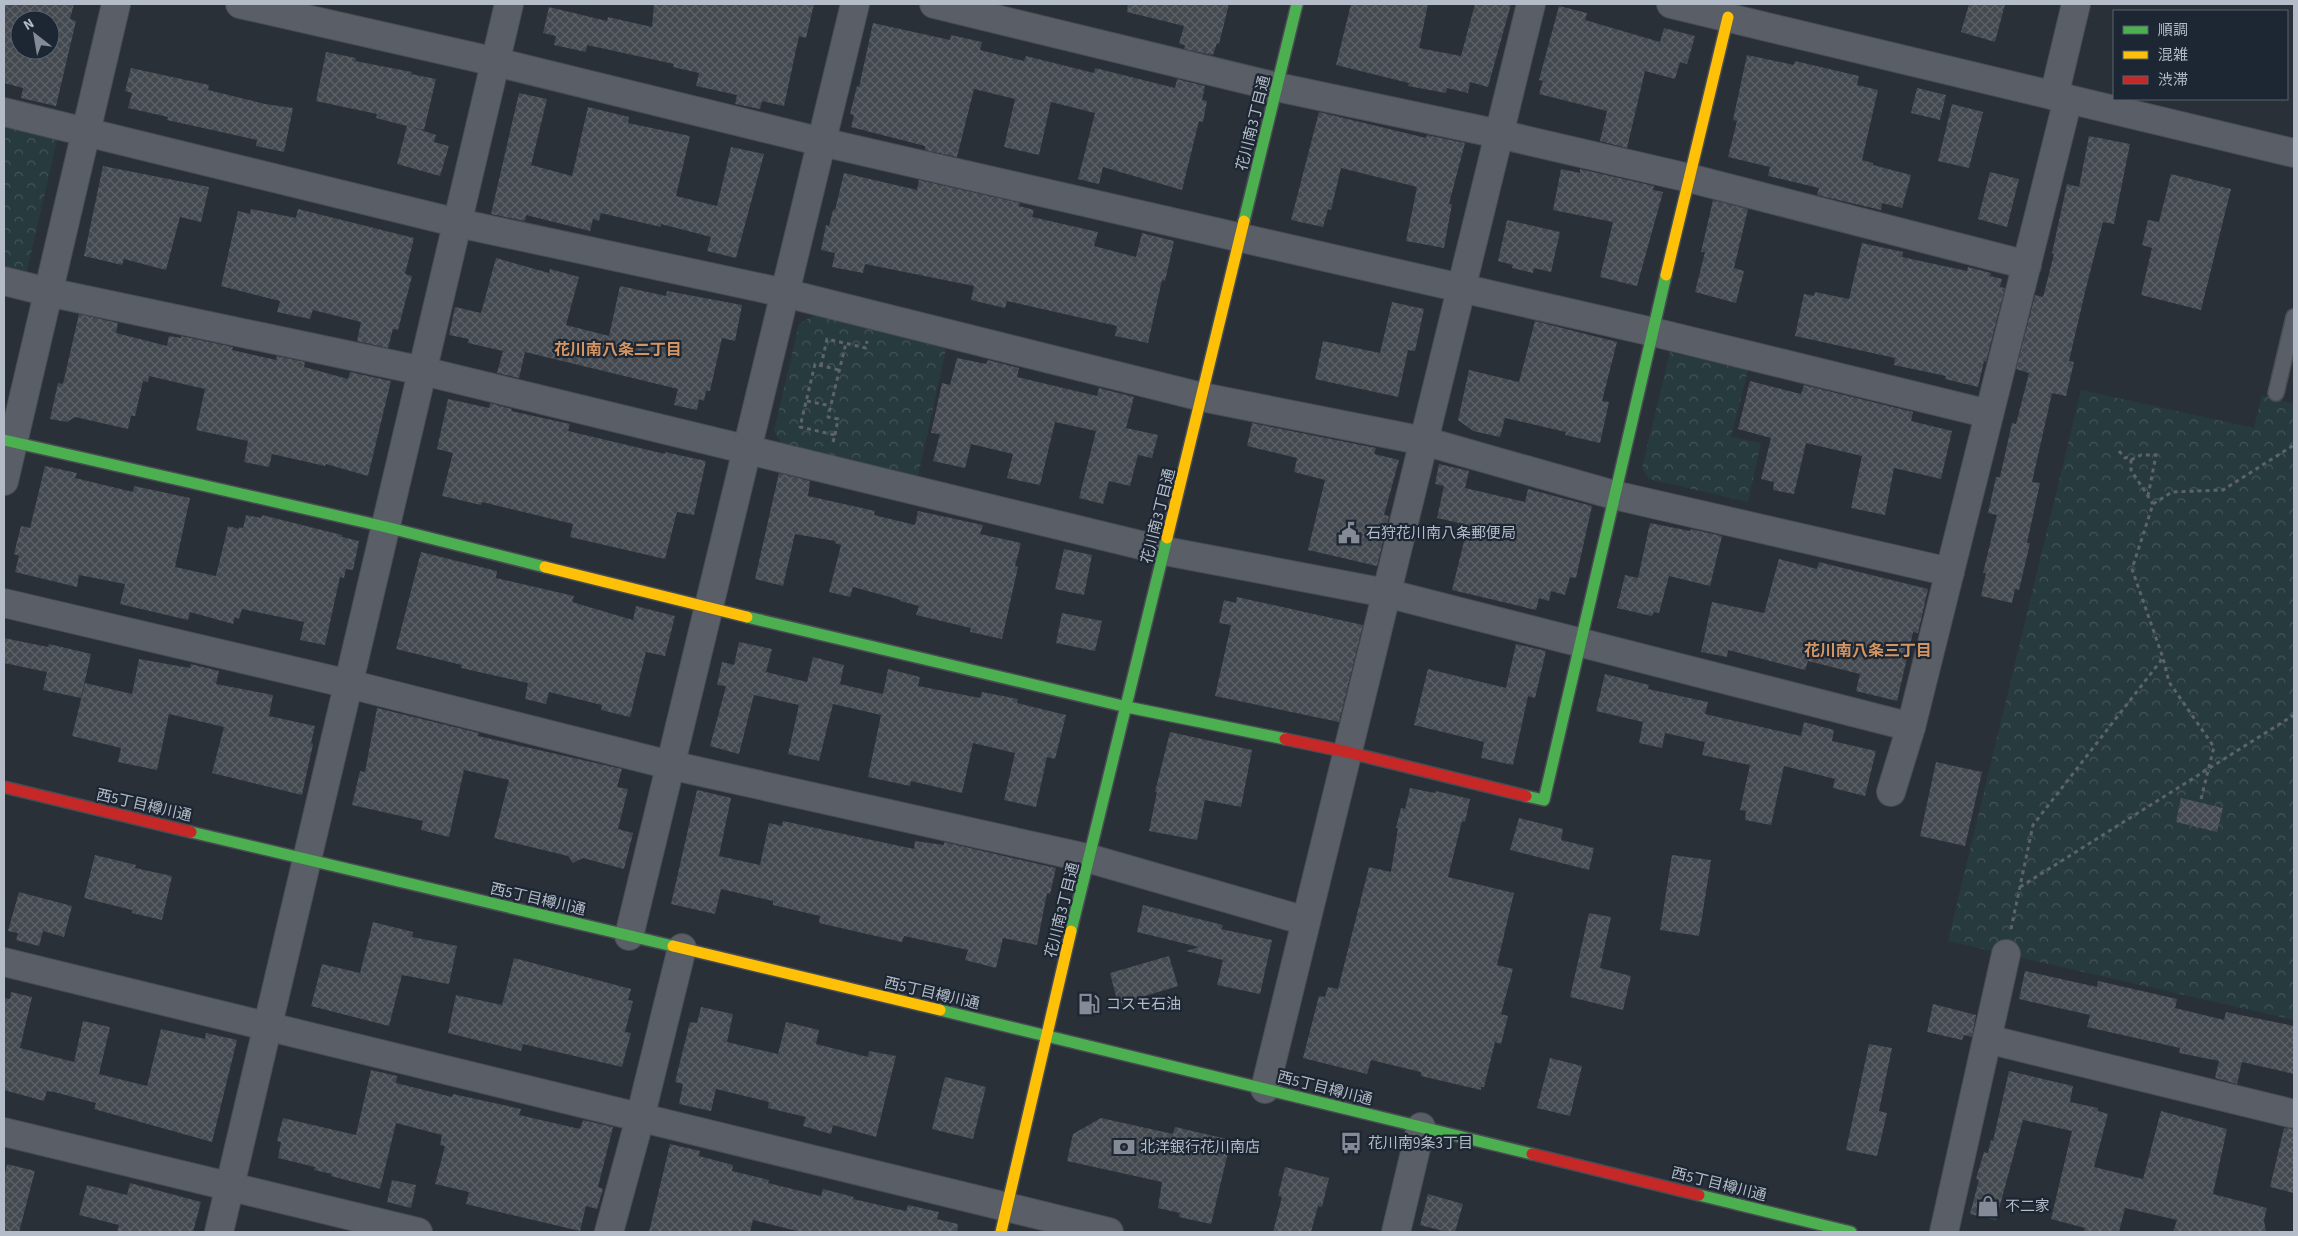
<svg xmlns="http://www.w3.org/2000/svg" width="2298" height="1236" font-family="'Source Sans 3','Noto Sans JP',sans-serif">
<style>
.forest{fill:url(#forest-crowns)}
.building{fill:url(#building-cross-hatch);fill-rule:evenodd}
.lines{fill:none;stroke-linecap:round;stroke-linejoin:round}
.lane-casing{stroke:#484c53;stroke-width:18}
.street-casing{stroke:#484c53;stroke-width:30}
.fast-casing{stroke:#484c53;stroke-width:14}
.slow-casing{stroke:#484c53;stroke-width:14}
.jam-casing{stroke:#484c53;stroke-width:14}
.path{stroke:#5d636a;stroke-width:3;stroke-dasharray:4 4;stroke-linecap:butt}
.lane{stroke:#5a5e66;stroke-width:15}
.street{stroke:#5a5e66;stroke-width:28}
.fast{stroke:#4caf50;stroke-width:11}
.slow{stroke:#ffc107;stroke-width:11}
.jam{stroke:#c62828;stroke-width:11}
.labels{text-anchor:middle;stroke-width:4.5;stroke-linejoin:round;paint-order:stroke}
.street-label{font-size:15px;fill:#b4bcc9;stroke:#1d2633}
.poi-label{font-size:15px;fill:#b4bcc9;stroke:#1d2633;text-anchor:start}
.neighbourhood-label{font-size:16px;font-weight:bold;fill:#d59563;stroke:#1d2633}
</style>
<defs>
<pattern id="forest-crowns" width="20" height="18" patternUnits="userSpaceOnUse" patternTransform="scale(1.25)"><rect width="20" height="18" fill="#273a3e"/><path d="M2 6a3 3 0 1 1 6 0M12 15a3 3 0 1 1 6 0" fill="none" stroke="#445559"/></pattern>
<pattern id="building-cross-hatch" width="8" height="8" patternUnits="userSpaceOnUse" patternTransform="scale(1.25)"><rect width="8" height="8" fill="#444950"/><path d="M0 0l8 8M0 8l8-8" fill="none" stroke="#5d6168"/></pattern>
</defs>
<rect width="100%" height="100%" fill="#2a3038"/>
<g class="forest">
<path d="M4,123L58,136L27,271L4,266Z"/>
<path d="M813,316H873L946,349L918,476L825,469L781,443L774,431L799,324Z"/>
<path d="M1670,352L1748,370L1731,437L1761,443L1748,502L1649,479L1642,468Z"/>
<path d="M2081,390L2254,428L2262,395L2294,404V1020L1948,941Z"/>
</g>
<g class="building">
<path d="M4,4H74L70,19L76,21L56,106L21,98L23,88L4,83ZM20,20H50V50H20Z"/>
<path d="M654,4H814L806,38L799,36L784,106L762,101L760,109L735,104L737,95L696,86L699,73L673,67L674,64L587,45L586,52L554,45L556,36L543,33L549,7L607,21L608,17L652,27Z"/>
<path d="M1128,4H1229L1219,44L1217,43L1213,55L1184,49L1185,45L1179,44L1184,26L1127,12Z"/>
<path d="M1351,4H1428L1419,48L1461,56L1475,4H1511L1488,87L1470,82L1468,93L1447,88L1446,93L1408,86L1409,83L1336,65Z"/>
<path d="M1969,4H2005L1995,42L1961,32Z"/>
<path d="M1559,6L1587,13L1585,20L1660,42L1664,28L1695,36L1687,64L1680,62L1675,79L1645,71L1627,148L1600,141L1607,111L1539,94L1543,81L1539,80Z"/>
<path d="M873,23L950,40L951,35L982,42L980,50L1024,61L1026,56L1094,73L1095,68L1175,88L1177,79L1205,86L1202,100L1207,101L1203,122L1199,121L1182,190L1103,167L1099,184L1078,179L1095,113L1051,102L1039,155L1004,147L1015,99L974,89L957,157L925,150V146L851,127L854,115L850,114L857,86L859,87Z"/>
<path d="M326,52L356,58L355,61L412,72L411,74L436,79L424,130L412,127L436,135L434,142L449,146L440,176L397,164L407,126L376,118L377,114L316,101Z"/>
<path d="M1747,55L1794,65L1795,61L1859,76L1857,85L1878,90L1862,160L1873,163V165L1911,175L1902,208L1882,203L1881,210L1817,195L1819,188L1768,176L1770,167L1728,157L1737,121L1733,120Z"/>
<path d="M131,68L209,85L208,90L265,104L293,108L284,152L256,146L257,140L167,120L168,117L128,108L132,93L125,91Z"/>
<path d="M1917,88L1946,95L1940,120L1911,113Z"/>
<path d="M519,93L547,99L531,165L572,176L588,107L629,117L628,123L690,136L676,196L717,206L731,147L764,154L736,258L707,251L711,237L661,224V227L601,213L599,221L593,219L590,231L526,215L525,221L491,214Z"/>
<path d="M1952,104L1983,112L1969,168L1938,161Z"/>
<path d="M1319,112L1426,138L1427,135L1465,143L1449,204H1452L1444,248L1406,241L1417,187L1341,168L1331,210L1328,209L1323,227L1291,220Z"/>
<path d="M2089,136L2130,144L2114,224L2103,222L2085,292L2069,361L2074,362L2066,396L2052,393L2032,482L2040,483L2027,543H2030L2019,590L2015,589L2012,603L1981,596L1986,573H1983L1997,515L1988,513L1996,477H2000L2012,423L2016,424L2029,373L2016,369L2035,295L2043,297L2054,254L2052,253L2067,184L2079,187Z"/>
<path d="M103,166L209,187L201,222L180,217L166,270L124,259L122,265L84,256Z"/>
<path d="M1561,169L1580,173V169L1654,186L1653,190L1663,192L1637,286L1600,277L1613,222L1553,210Z"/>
<path d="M1990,172L2019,179L2007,227L1978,219Z"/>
<path d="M844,173L917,190L919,180L1020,203L1019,206L1034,210L1032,217L1098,232L1094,246L1136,257L1142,233L1174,241L1165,281L1162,280L1148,343L1115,336L1117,326L1007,301L1005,308L971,300L974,286L865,264L863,273L832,267L835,253L821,250L826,225L829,226L833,210H835Z"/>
<path d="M2171,174L2231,189L2201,310L2141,295L2152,248L2142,245L2148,220L2159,222Z"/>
<path d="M1713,200L1748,209L1734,268L1744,271L1736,303L1695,292L1705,252H1701Z"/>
<path d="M251,209L296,218L298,209L414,238L405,274L412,276L398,330L393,329L388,348L357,341L361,322L313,310L310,319L277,312L280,301L221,286L238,211L250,214Z"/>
<path d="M1507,220L1560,232L1551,272L1534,268L1533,273L1512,268L1513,265L1498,261Z"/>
<path d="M1862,243L1903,252L1902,257L1967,271L1968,267L1991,273L1990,276L2002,279L2000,287L2005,288L1986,362L1984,361L1978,387L1945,379L1946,376L1894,365L1895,358L1795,336L1804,294L1814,296L1815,292L1849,299Z"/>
<path d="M496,258L549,273L550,269L579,277L566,325L609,336L620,286L666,296L667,291L742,305L735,341L722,338L710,391H706L704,401L699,399L697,410L674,405L678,389L525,352L519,378L497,373L503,351L468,343L469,339L449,335L455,307L481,313Z"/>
<path d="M1392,302L1424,309L1415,351L1408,350L1398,397L1315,379L1323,341L1380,353Z"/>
<path d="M79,314L118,323L116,333L167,346L169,336L181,338V336L233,347L232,350L276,360L277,356L305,362L304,367L348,379L350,372L391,381L368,476L326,464L325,466L272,454L269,467L244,462L248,441L196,430L205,389L149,376L148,382L143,381L135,416H131L128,429L75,417L67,422L50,419L58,383L63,384Z"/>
<path d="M1535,321L1617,342L1602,401L1609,402L1600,443L1565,435L1566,432L1505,418L1500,437L1473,431L1458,420L1469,370L1519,382Z"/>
<path d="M957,358L986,364L988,360L1019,368L1017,377L1097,396L1099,388L1134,397L1126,428L1158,435L1152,458L1138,455L1130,486L1109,481L1103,504L1079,498L1096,431L1055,422L1040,485L1007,478L1013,454L971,444L965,468L933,461L940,434L931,433L942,383L950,385Z"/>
<path d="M1750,381L1801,394L1804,385L1913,412L1911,421L1952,431L1941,479L1894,468L1885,515L1851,508L1862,456L1806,443L1794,494L1773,490L1774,482L1761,479L1771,438L1738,429Z"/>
<path d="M448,399L489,408L490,403L512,409L511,411L570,424L568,431L665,454V452L706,461L694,515L677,512L665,559L570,537L573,524L482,502L481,505L442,496L453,453L437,449Z"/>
<path d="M1252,423L1376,448L1374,454L1399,460L1384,515L1389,516L1377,566L1308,550L1325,480L1294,472L1297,458L1247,446Z"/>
<path d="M1439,464L1469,471L1465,488L1525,502L1528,489L1592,506L1576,578L1570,577L1565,595L1551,591L1549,601L1539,598L1536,610L1452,590L1468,525L1437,518L1444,486L1435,484Z"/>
<path d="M45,466L77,473L75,478L133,492L134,486L190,498L175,567L216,576L228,526L239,529V527L243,528L246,515L261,518L262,515L342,535V537L359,541L353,570L346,569L344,578L340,577L325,645L300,640L304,622L242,609L239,619L235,617L233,624L190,612L188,620L120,604L125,584L79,575L77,587L15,572L19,556L14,554L21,526L30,528Z"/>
<path d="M779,473L810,481L808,496L875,511L874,515L915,525L918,511L983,525L980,534L1021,543L1015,566L1018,567L1002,639L970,632L971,628L916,615L919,606L900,601L901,600L853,587L850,597L829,592L841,545L835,543V541L795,534L783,586L755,579Z"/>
<path d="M1650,523L1690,531L1691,529L1722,536L1710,586L1669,576L1659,613L1654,612L1652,616L1617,608L1625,575L1638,578Z"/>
<path d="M1064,549L1092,555L1084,595L1055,589Z"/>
<path d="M421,552L497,571L496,578L574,596L572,602L633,620L636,606L675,616L665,656L646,652L630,717L601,710L602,705L549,692L546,704L525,699L528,683L461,668L462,665L396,649Z"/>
<path d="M1779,559L1817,569L1819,562L1928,589L1918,633L1913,632L1897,701L1856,691L1860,674L1808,661L1805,670L1728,650L1727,657L1701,652L1712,602L1764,613Z"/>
<path d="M1237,597L1363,625L1339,722L1215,696L1231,625L1219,623L1224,600L1236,603Z"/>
<path d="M1062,613L1102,621L1095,651L1056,643Z"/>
<path d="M4,638L48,647L49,644L91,654L81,698L43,690L47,672L4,663Z"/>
<path d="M739,642L772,649L766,672L807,682L813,657L844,665L840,684L883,694L888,669L920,677L918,686L980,698L982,692L1018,699L1017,703L1066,715L1055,759L1047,757L1036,807L1004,800L1015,753L973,743L962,793L911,781L910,786L868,777L881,715L833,704L819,761L788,754L799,705L754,695L739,754L710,746L726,686L717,685L722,662L734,665Z"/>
<path d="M1516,644L1546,651L1535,698L1528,696L1513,765L1481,758L1484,742L1414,725L1428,669L1506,688Z"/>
<path d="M139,659L190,668L191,664L219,671L216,684L273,695L269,716L315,726L311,743L313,744L302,795L212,773L224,727L169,714L157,770L118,762L121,748L72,736L85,683L132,694Z"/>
<path d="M1605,674L1649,685L1648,689L1708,702L1705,714L1801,736L1804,722L1834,730L1832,741L1876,751L1865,796L1833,788L1835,779L1784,766L1771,825L1745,820L1746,811L1740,810L1750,765L1702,755L1705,742L1665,733L1662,748L1639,743L1643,722L1596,711Z"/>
<path d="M377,708L479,733L478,736L622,769L617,787L628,789L618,829L633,833L624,869L583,858L573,863L568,856L494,838L509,780L464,770L449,837L421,830L423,821L352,805L360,771L365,772Z"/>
<path d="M1170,732L1252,750L1241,807L1205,800L1197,840L1149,831L1157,792H1155Z"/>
<path d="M1936,762L1982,772L1965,846L1920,836Z"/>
<path d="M1410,788L1435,793L1436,791L1470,799L1465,822L1462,821L1448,877L1514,893L1497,965L1513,969L1501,1014L1508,1016L1501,1044L1495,1042L1484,1087H1481V1090L1421,1076V1072L1371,1060L1367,1074L1303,1058L1319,996L1325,997L1328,987L1338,989L1369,867L1391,872L1398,828H1396L1401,808L1405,809Z"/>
<path d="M697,790L731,798L719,856L760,865L769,823L782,826L783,821L914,849L915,841L944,845V842L1056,868L1050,894L1047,893L1037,945L1003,938L996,968L965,960L968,950L904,936L902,942L819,923L820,916L773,905V901L721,889L715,914L671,904Z"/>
<path d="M2181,798L2223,808L2217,832L2176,822Z"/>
<path d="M1519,818L1563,829L1561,840L1594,848L1589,870L1510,850Z"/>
<path d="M95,855L136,865L135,868L172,876L162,920L132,913V910L84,898Z"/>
<path d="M1672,855L1711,860L1699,936L1660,930Z"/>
<path d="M19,892L72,906L64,937L43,931L39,946L16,940L18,933L8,931Z"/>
<path d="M1143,905L1223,925L1221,929L1272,940L1260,994L1217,985L1223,960L1186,951L1199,947L1137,932Z"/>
<path d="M1589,913L1611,917L1600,968L1631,976L1623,1010L1570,997Z"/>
<path d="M373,922L413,932L412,937L457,946L449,984L402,975L389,1026L311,1006L322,964L360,973Z"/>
<path d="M1169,956L1178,986L1118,1004L1110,973Z"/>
<path d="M514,958L631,989L628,1000L633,1001L625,1032L631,1033L622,1067L523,1044L521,1051L448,1033L456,995L502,1005Z"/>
<path d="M2025,971L2097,987L2098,981L2177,999L2175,1008L2224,1020L2226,1012L2294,1026V1074L2242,1062L2237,1084L2215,1078L2219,1061L2179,1053L2180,1048L2087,1027L2090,1015L2019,999Z"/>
<path d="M11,992L32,997L20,1048L74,1062L83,1021L110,1027L99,1074L147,1086L161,1029L205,1039L206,1033L237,1040L212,1142L94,1109L96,1103L54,1092L47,1091L44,1101L4,1090V998L10,999Z"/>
<path d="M1933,1004L1976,1015L1972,1037L1964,1035L1962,1040L1927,1032Z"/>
<path d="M701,1007L733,1014L727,1042L778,1054L786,1022L819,1030L816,1044L868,1057L869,1051L896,1056L876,1137L833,1125L831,1134L803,1126L806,1117L768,1108L769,1102L716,1089L711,1111L679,1104L683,1084L675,1082L690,1022L697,1023Z"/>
<path d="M1869,1044L1892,1048L1879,1111L1887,1113L1877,1156L1846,1150Z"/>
<path d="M1550,1058L1582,1066L1570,1116L1537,1108Z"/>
<path d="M371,1070L397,1076L396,1083L452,1097L453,1094L521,1109L519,1115L580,1129L583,1120L613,1127L598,1187L603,1189L597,1209L586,1206L580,1231L466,1204L469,1192L435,1184L445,1146L440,1145L442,1135L396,1123L380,1189L331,1176L332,1174L314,1170L315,1167L278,1158L281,1142L277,1141L283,1118L356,1135Z"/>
<path d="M2009,1071L2073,1086L2070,1102L2098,1108V1111L2108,1114L2094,1167L2143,1179L2161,1111L2227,1129L2213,1194L2267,1208L2264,1220L2266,1232H2173L2177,1220L2125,1208L2119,1232H2084L2085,1228L2051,1219L2072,1131L2023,1120L1996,1220L1970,1214L1979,1180L1976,1179L1984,1152L1988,1153L1991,1140L1993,1141Z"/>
<path d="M945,1077L986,1087L973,1139L932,1129Z"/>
<path d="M1101,1118L1173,1134L1175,1127L1231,1140L1211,1224L1179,1217L1180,1213L1158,1208L1162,1182L1067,1161L1073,1134Z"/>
<path d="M2284,1128L2294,1129V1193L2270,1187Z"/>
<path d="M670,1144L700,1151L699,1156L733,1165L732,1171L769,1180L768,1183L821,1196L823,1189L854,1197L853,1199L906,1211L908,1205L939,1212L937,1219L958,1224L957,1232H801L753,1220L750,1232H649Z"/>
<path d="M7,1164L35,1171L19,1232H4V1178Z"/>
<path d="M1285,1167L1329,1178L1322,1207L1318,1206L1311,1232H1273L1282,1197L1278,1196Z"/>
<path d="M392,1180L416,1185L411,1208L387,1202Z"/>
<path d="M130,1183L201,1202L193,1232H117L119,1225L79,1215L87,1185L127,1195Z"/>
<path d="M1428,1194L1463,1204L1455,1232H1447L1420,1225Z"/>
</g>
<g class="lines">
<g class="lane-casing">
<path id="lane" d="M2276,393L2294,317"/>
</g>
<g class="street-casing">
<g id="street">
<path d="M240,4L496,62L822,142L1653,332L1989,414"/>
<path d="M934,4L1277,87L1499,134L1689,178L2027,265"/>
<path d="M1671,4L2294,153"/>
<path d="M2054,96L2076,4"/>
<path d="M4,112L458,223L785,293L1202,397L1424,441L1614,495L1950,572"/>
<path d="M4,281L48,292L423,371L1165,551L1386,593L1911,727"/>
<path d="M4,481L116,4"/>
<path d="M4,603L349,684L670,765L1091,859L1306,921"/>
<path d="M1891,792L1911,727L2068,99"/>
<path d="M629,936L855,4"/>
<path d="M4,962L1109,1232"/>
<path d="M1987,1039L2294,1114"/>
<path d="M1265,1089L1531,4"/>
<path d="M4,1132L418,1232"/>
<path d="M219,1232L509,4"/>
<path d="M609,1232L640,1118L682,948"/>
<path d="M1396,1232L1421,1127"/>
<path d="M1944,1232L2006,954"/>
</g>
</g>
<g class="fast-casing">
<g id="fast">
<path d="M1244,221L1297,4"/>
<path d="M4,440L386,527L545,567"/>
<path d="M747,617L1127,707L1285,739"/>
<path d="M1526,796L1544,800L1666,275"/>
<path d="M191,832L673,946"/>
<path d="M1071,931L1167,538"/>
<path d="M940,1010L1532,1154"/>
<path d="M1699,1195L1851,1232"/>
</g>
</g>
<g class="slow-casing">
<g id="slow">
<path d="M1666,275L1728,17"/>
<path d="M1167,538L1244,221"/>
<path d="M545,567L747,617"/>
<path d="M673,946L940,1010"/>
<path d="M1001,1232L1071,931"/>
</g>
</g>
<g class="jam-casing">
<g id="jam">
<path d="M1285,739L1347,752L1526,796"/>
<path d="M4,787L191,832"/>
<path d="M1532,1154L1699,1195"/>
</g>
</g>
<g class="path">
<path d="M821,366L827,339L866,348L867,341"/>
<path d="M807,401L831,406"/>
<path d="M835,435L838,419L828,417L846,343"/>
<path d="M833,442L835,435L800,427L815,364L839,370"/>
<path d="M2119,451L2125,458L2128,457L2131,460V470L2153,504"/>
<path d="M2131,460L2141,455H2156L2148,496"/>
<path d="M2201,799L2214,747L2169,682L2163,658L2132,569L2153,504L2172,492L2223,490L2294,445"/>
<path d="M2020,887L2294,715"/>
<path d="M2011,929L2033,825L2163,658"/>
</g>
<use href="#lane" class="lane"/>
<use href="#street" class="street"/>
<use href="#fast" class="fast"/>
<use href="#slow" class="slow"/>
<use href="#jam" class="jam"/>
</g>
<defs>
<g id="civic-bare" transform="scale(1.725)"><path d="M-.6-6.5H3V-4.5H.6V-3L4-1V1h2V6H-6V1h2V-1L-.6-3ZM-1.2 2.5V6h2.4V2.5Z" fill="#848b96" stroke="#1d2633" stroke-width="2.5" paint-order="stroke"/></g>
<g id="fuel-bare" transform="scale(1.725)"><path d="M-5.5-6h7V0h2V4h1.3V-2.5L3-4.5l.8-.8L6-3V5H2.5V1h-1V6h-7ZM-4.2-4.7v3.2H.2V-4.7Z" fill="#848b96" stroke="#1d2633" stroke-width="2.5" paint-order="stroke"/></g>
<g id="bus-bare" transform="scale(1.725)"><path d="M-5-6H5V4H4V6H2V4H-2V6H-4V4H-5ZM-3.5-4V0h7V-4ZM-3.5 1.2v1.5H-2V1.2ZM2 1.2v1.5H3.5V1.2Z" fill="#848b96" stroke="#1d2633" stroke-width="2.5" paint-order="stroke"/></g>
<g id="bank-bare" transform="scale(1.725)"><path d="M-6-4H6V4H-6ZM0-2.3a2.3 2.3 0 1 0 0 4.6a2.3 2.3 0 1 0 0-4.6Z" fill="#848b96" stroke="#1d2633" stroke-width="2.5" paint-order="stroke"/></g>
<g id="shop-bare" transform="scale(1.725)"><path d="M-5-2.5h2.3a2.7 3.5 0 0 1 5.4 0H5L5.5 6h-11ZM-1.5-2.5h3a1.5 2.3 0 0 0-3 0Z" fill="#848b96" stroke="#1d2633" stroke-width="2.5" paint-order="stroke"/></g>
</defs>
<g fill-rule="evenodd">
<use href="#civic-bare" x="1349" y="533"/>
<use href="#fuel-bare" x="1089" y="1004"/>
<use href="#bus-bare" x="1351" y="1143"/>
<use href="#bank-bare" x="1124" y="1147"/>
<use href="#shop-bare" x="1988" y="1206"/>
</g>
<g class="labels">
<g class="street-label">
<text transform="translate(1253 123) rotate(-76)" y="5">花川南3丁目通</text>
<text transform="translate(1158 516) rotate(-76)" y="5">花川南3丁目通</text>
<text transform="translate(144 805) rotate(13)" y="5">西5丁目樽川通</text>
<text transform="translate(538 899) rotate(13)" y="5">西5丁目樽川通</text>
<text transform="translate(1062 910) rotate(-76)" y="5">花川南3丁目通</text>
<text transform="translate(932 993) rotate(13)" y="5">西5丁目樽川通</text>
<text transform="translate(1325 1088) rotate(14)" y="5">西5丁目樽川通</text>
<text transform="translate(1719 1184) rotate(14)" y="5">西5丁目樽川通</text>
</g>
<g class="poi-label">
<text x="1366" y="538">石狩花川南八条郵便局</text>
<text x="1106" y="1009">コスモ石油</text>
<text x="1368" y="1148">花川南9条3丁目</text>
<text x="1140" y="1152">北洋銀行花川南店</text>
<text x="2005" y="1211">不二家</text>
</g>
<g class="neighbourhood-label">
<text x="618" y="355">花川南八条二丁目</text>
<text x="1868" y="656">花川南八条三丁目</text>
</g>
</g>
<rect width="2298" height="1236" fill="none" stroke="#b4bcc9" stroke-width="10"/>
<rect x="2113" y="10" width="175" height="90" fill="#1d2633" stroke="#59626f"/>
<rect x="2123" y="26" width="25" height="8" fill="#4caf50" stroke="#59626f"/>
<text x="2158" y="35" font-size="15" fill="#b4bcc9">順調</text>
<rect x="2123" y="51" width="25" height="8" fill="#ffc107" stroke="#59626f"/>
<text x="2158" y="60" font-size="15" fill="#b4bcc9">混雑</text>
<rect x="2123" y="76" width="25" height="8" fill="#c62828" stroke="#59626f"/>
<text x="2158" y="85" font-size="15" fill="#b4bcc9">渋滞</text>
<g transform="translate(35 35) rotate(329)"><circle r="24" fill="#1d2633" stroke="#59626f"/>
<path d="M0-4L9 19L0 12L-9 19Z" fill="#848b96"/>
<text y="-8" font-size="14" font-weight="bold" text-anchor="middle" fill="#b4bcc9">N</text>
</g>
</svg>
